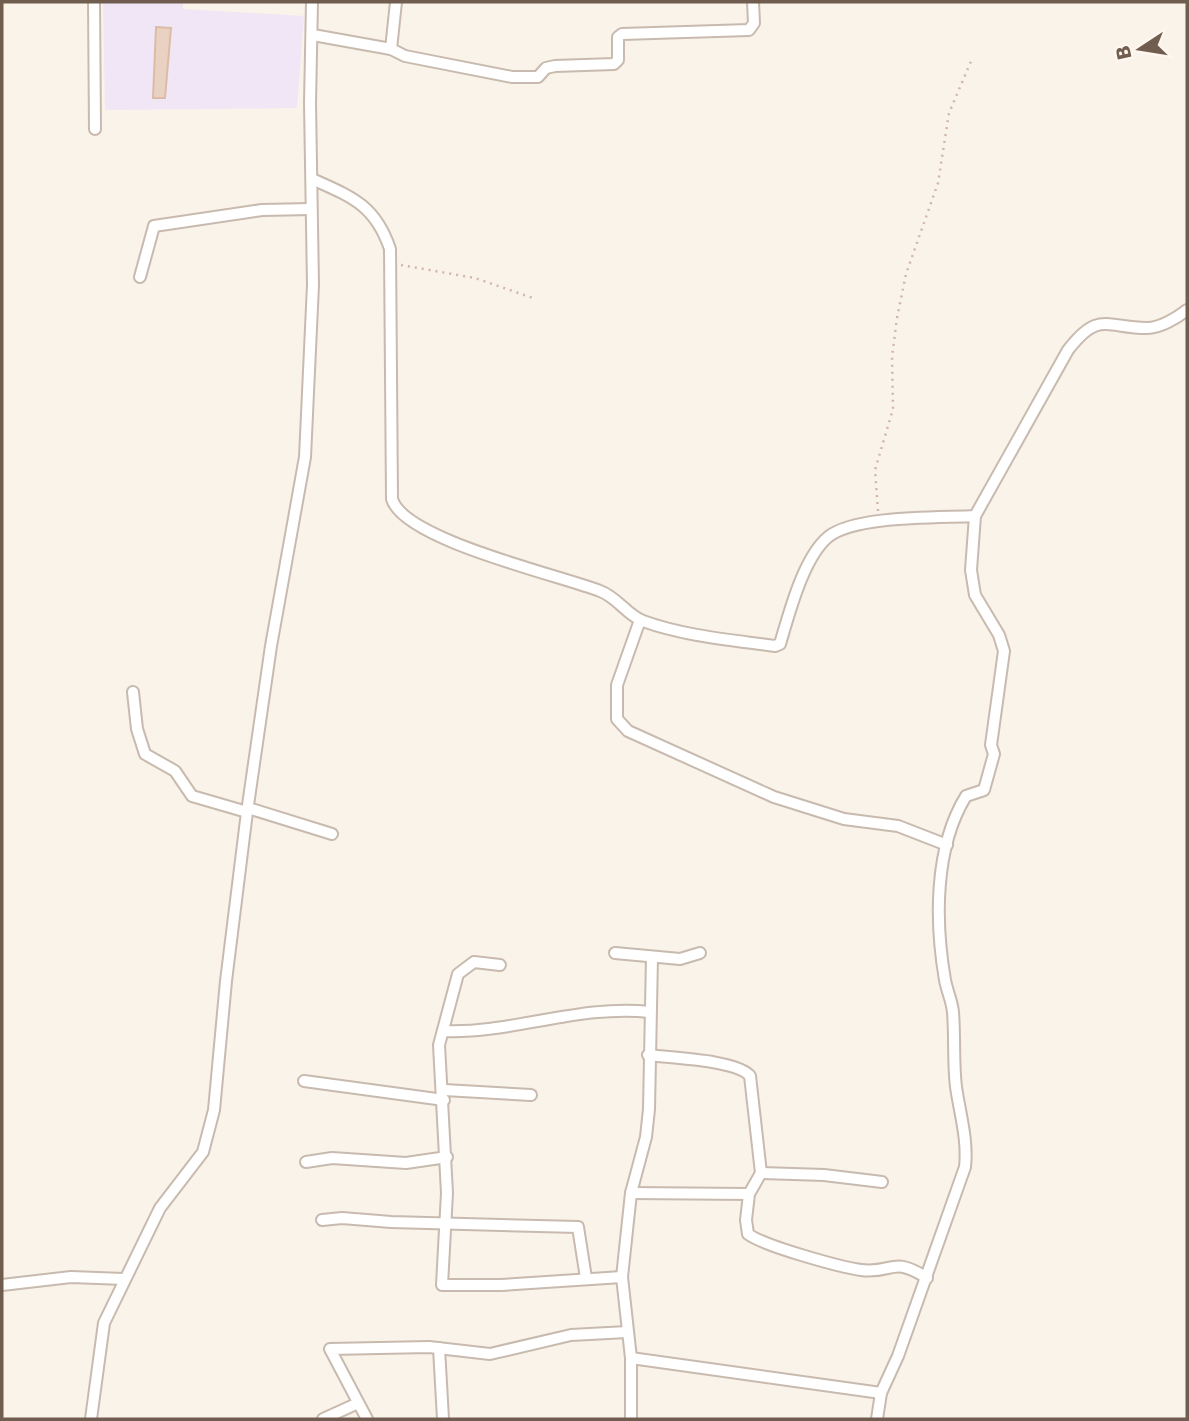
<svg xmlns="http://www.w3.org/2000/svg" width="1189" height="1421" font-family="'DejaVu Sans',sans-serif">
<style>
.education{fill:#f0e6f6}
.building{fill:#ead2c3;stroke:#dcbba7;stroke-width:2}
.lines{fill:none;stroke-linecap:round;stroke-linejoin:round}
.minor-casing{stroke:#c8baae;stroke-width:14}
.path{stroke:#d1b7a8;stroke-width:2.5;stroke-dasharray:2 5;stroke-linecap:butt}
.minor{stroke:#fff;stroke-width:10}
</style>
<rect width="100%" height="100%" fill="#faf3e9"/>
<path class="education" d="M103,2H183V9L304,16L297,108L105,110Z"/>
<path class="building" d="M156,27L171,28L165,98H153Z"/>
<g class="lines">
<g class="minor-casing">
<g id="minor">
<path d="M94,2L95,129"/>
<path d="M313,35L391,49L405,56L512,77H538L546,68L555,66L614,64L618,60V37L622,34L749,30L754,23L753,2"/>
<path d="M391,49L396,2"/>
<path d="M312,179C352,197 375,205 390,249L392,499C404,540 559,575 600,591C617,597 627,615 643,621C684,636 732,640 775,646L780,644C789,614 803,558 828,537C855,515 940,518 975,516"/>
<path d="M140,277L154,226L262,210L311,209"/>
<path d="M640,620L617,685V719L628,731L774,797L844,819L898,826L947,845"/>
<path d="M133,692L137,729L145,754L175,771L192,796L247,812"/>
<path d="M248,808L332,834"/>
<path d="M615,953L680,959L700,953"/>
<path d="M500,965L474,962L458,974L439,1045L447,1193L442,1285H501L622,1277"/>
<path d="M443,1031C513,1034 579,1004 650,1012"/>
<path d="M648,1055C671,1058 737,1060 750,1076L761,1173L749,1194L746,1220L748,1234C764,1246 840,1267 861,1270C894,1274 891,1255 927,1278"/>
<path d="M304,1081L444,1100"/>
<path d="M444,1090L531,1095"/>
<path d="M306,1162L332,1158L406,1163L447,1157"/>
<path d="M761,1173L824,1175L882,1182"/>
<path d="M631,1193L749,1194"/>
<path d="M322,1220L342,1218L391,1222L578,1227L586,1278"/>
<path d="M2,1285L71,1277L124,1279"/>
<path d="M439,1348L443,1419"/>
<path d="M631,1358L881,1393"/>
<path d="M91,1419L104,1323L160,1208L203,1152L214,1110L226,981L247,812L271,646L305,457L313,285L310,103L312,2"/>
<path d="M323,1419L356,1404"/>
<path d="M367,1419L330,1349L429,1347L490,1354L571,1335L627,1332"/>
<path d="M631,1419V1358L622,1277L631,1193L646,1137L649,1109L652,957"/>
<path d="M877,1419L881,1393L898,1356L965,1167C968,1140 960,1114 956,1087C953,1062 955,1037 953,1012C952,1001 947,991 945,980C935,922 934,848 966,796L984,790L994,754L991,745L1004,651L999,635L975,595L971,570L975,516L1068,350C1099,310 1106,328 1147,328C1160,328 1177,318 1187,310"/>
</g>
</g>
<g class="path">
<path d="M401,265L475,278L533,298"/>
<path d="M878,511L875,470L893,409L892,357L897,318L906,274L938,183L949,113L972,59"/>
</g>
<use href="#minor" class="minor"/>
</g>
<rect width="1189" height="1421" fill="none" stroke="#715c50" stroke-width="7"/>
<g transform="translate(1140 49) rotate(258)" stroke="#fdf7ef" stroke-width="5" paint-order="stroke">
<path d="M0-5L12 26L0 18L-12 26Z" fill="#715c50"/>
<text y="-10" font-size="19" font-weight="bold" text-anchor="middle" fill="#715c50">B</text>
</g>
</svg>
